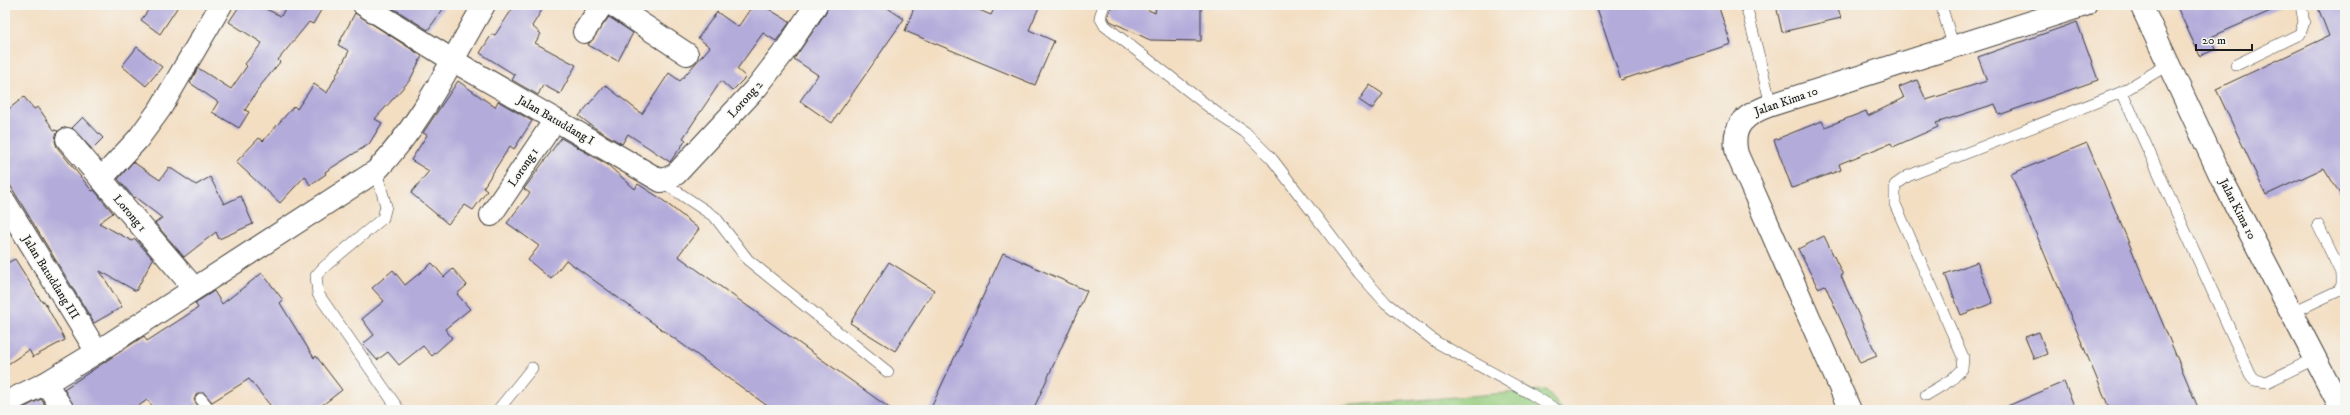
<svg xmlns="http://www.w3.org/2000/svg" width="2350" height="415" font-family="'IM FELL DW Pica',serif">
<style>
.green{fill:#96cc7e;stroke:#59744d}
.building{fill:#b3abda}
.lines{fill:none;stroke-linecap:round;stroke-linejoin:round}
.lane-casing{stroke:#3c3935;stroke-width:12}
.street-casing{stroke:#3c3935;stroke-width:24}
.lane{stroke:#fff;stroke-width:11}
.street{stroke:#fff;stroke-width:22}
.labels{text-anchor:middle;stroke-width:3;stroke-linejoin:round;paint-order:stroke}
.street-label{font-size:12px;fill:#1c1c1c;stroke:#f6f6f2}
</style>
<rect width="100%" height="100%" fill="#f6f6f2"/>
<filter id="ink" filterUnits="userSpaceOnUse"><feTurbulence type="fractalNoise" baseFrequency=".025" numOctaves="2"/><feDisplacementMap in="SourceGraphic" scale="8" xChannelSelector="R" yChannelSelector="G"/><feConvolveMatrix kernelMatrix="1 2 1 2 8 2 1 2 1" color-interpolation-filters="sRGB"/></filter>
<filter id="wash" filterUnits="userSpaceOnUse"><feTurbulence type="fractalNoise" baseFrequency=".012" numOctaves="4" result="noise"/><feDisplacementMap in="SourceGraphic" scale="16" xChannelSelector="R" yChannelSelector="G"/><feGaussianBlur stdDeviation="0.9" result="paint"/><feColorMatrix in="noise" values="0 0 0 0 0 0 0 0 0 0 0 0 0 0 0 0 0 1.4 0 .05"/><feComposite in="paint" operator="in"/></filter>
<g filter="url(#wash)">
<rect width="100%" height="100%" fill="#f3dec2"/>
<path class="green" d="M1546,390L1562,410H1301L1302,409Z"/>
<g id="blocks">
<g class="building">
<path d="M152,5H179L160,34L141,20Z"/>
<path d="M240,5H257L281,16L287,5H324L313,24L309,22L278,60L280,62L261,85L245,110L249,112L239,128L212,112L218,102L190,83L198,68L231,89L247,66L245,64L262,43L229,22Z"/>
<path d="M388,5H446L428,30Z"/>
<path d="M515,5H545L532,26L541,34L535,43L576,65L560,94L543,85L538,95L512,80L515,75L480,53L492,34L495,35Z"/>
<path d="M753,5H762L790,22L776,41L763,33L737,69L746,77L732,91L721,81L683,138L686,140L670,162L628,134L622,144L595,128L579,116L605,85L642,114L669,73L680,81L710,47L698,38L717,12L738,27Z"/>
<path d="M828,5H883L904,19L832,123L800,101L818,75L794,59L826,12Z"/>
<path d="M915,5H967L991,15L996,5H1040L1029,30L1054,41L1035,85L905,31Z"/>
<path d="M1112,5H1138L1155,13L1156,5H1201V41L1150,40L1110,21L1108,16Z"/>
<path d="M1596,5H1718L1731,44L1621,80Z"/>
<path d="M1776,5H1837L1841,18L1782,32Z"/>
<path d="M2176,5H2282V6L2211,37L2216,49L2200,56Z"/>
<path d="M2317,5H2345V202L2324,168L2266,195L2216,89L2329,36Z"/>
<path d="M355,13L422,56L410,80L375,119L382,123L369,144L325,172L326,174L310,185L305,176L280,203L236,162L259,138L263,141L294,106L297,109L314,84L327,93L349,51L338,45Z"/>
<path d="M609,17L633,33L618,61L588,45Z"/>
<path d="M2077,22L2098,80L1999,115L1995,104L1936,123L1938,127L1893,147L1891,143L1839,164L1841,170L1792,188L1774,140L1822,121L1825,127L1866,111L1868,116L1904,98L1899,87L1917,80L1926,100L1987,81L1978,57Z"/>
<path d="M137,47L162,67L146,86L122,66Z"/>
<path d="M458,81L495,107L498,101L532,121L514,149L510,146L483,188L487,191L473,210L465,205L448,224L411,193L429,171L411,160L427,135L423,133Z"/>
<path d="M1370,85L1383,94L1372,109L1359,100Z"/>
<path d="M24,97L34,109L38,107L54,130L58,131L55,141L57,147L92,191L94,190L113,213L99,223L132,241L135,239L153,259L136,291L100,271L122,307L94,323L5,177V112Z"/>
<path d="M83,117L103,138L92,149L72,128Z"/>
<path d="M561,138L608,165L635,189L638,184L660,198L699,229L678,256L892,410H773L566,260L551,279L528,260L539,246L507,223L530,193L524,189Z"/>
<path d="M2087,143L2199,410H2110L2011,174Z"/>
<path d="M133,162L160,180L169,167L196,185L210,177L224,204L241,196L253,224L219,239L216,232L184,257L155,223L162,218L135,197L134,198L118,179Z"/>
<path d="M1824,236L1843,275L1841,276L1877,356L1860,363L1825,285L1818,288L1798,249Z"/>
<path d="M1003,253L1087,291L1033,410H930Z"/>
<path d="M15,259L42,302L44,301L65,340L33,357L29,350L5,366V264Z"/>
<path d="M889,262L934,290L895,351L850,323Z"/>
<path d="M1977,262L1993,303L1961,315L1945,274Z"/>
<path d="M432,263L444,277L453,269L467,285L457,294L470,309L445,329L452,338L432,356L423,346L399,365L388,352L377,360L363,344L374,335L362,319L384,301L372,288L393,270L405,285Z"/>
<path d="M262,273L283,300L280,303L314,358L316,356L342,390L316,410H274L249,379L212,402L204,393H197L194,400L200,409L199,410H156L147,400L133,410H75L64,389L144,336L147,341L198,308L195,303L214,291L222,304Z"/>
<path d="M2039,332L2047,354L2034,359L2025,337Z"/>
<path d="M2064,382L2076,410H1998Z"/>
<path d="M41,399L48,410H19Z"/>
</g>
</g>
</g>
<g filter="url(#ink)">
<use href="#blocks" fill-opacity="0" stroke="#3c3935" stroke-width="1"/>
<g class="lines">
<g class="lane-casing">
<g id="lane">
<path d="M1104,5L1100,17L1105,26L1222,117L1245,132L1272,159L1359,273L1386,303L1436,342L1531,394L1557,410"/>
<path d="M1746,5L1771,105"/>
<path d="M1941,5L1954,48"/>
<path d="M2169,64L2122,92L2250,374L2254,380L2267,382L2314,359"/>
<path d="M2236,65L2300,34L2304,22L2301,5"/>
<path d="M376,171L386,206L383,218L324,267L316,276L318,294L399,410"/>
<path d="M661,181L715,217L748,260L888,372"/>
<path d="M2291,313L2340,290L2342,284V275L2318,225"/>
<path d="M1926,395L1951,380L1962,369L1963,357L1895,204V185L1908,176L2122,92"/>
<path d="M201,399L210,410"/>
<path d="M498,410L532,368"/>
</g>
</g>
<g class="street-casing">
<g id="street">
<path d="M364,5L452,60L661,181L676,174L757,87L787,48L816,5"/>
<path d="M613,5L687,54"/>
<path d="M2141,5L2223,181L2342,410"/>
<path d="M584,32L602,5"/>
<path d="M67,139L194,288"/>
<path d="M101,179L138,139L160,109L221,5"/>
<path d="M5,202L97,352"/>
<path d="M491,215L555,120"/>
<path d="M46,383L63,410"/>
<path d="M5,403L46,383L97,352L376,171C422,123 451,61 484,5"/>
<path d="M1850,410L1737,154C1730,125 1746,114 1771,105L2085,5"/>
</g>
</g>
<use href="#lane" class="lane"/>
<use href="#street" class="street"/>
</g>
</g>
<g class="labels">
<g class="street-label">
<text transform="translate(745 99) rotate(-48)" y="4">Lorong 2</text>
<text transform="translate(1786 101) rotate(-19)" y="4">Jalan Kima 10</text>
<text transform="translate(556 120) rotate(30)" y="4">Jalan Batuddang I</text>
<text transform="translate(523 167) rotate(-56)" y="4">Lorong 1</text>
<text transform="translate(2238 209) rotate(63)" y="4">Jalan Kima 10</text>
<text transform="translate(130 213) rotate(50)" y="4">Lorong 1</text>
<text transform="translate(51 277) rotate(58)" y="4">Jalan Batuddang III</text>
</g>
</g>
<rect width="2350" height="415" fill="none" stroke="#f6f6f2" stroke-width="20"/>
<path d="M2196 44v6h56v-6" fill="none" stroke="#1c1c1c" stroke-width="2"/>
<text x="2202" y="44" font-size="12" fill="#1c1c1c" stroke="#f6f6f2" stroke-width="3" paint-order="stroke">20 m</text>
</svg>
